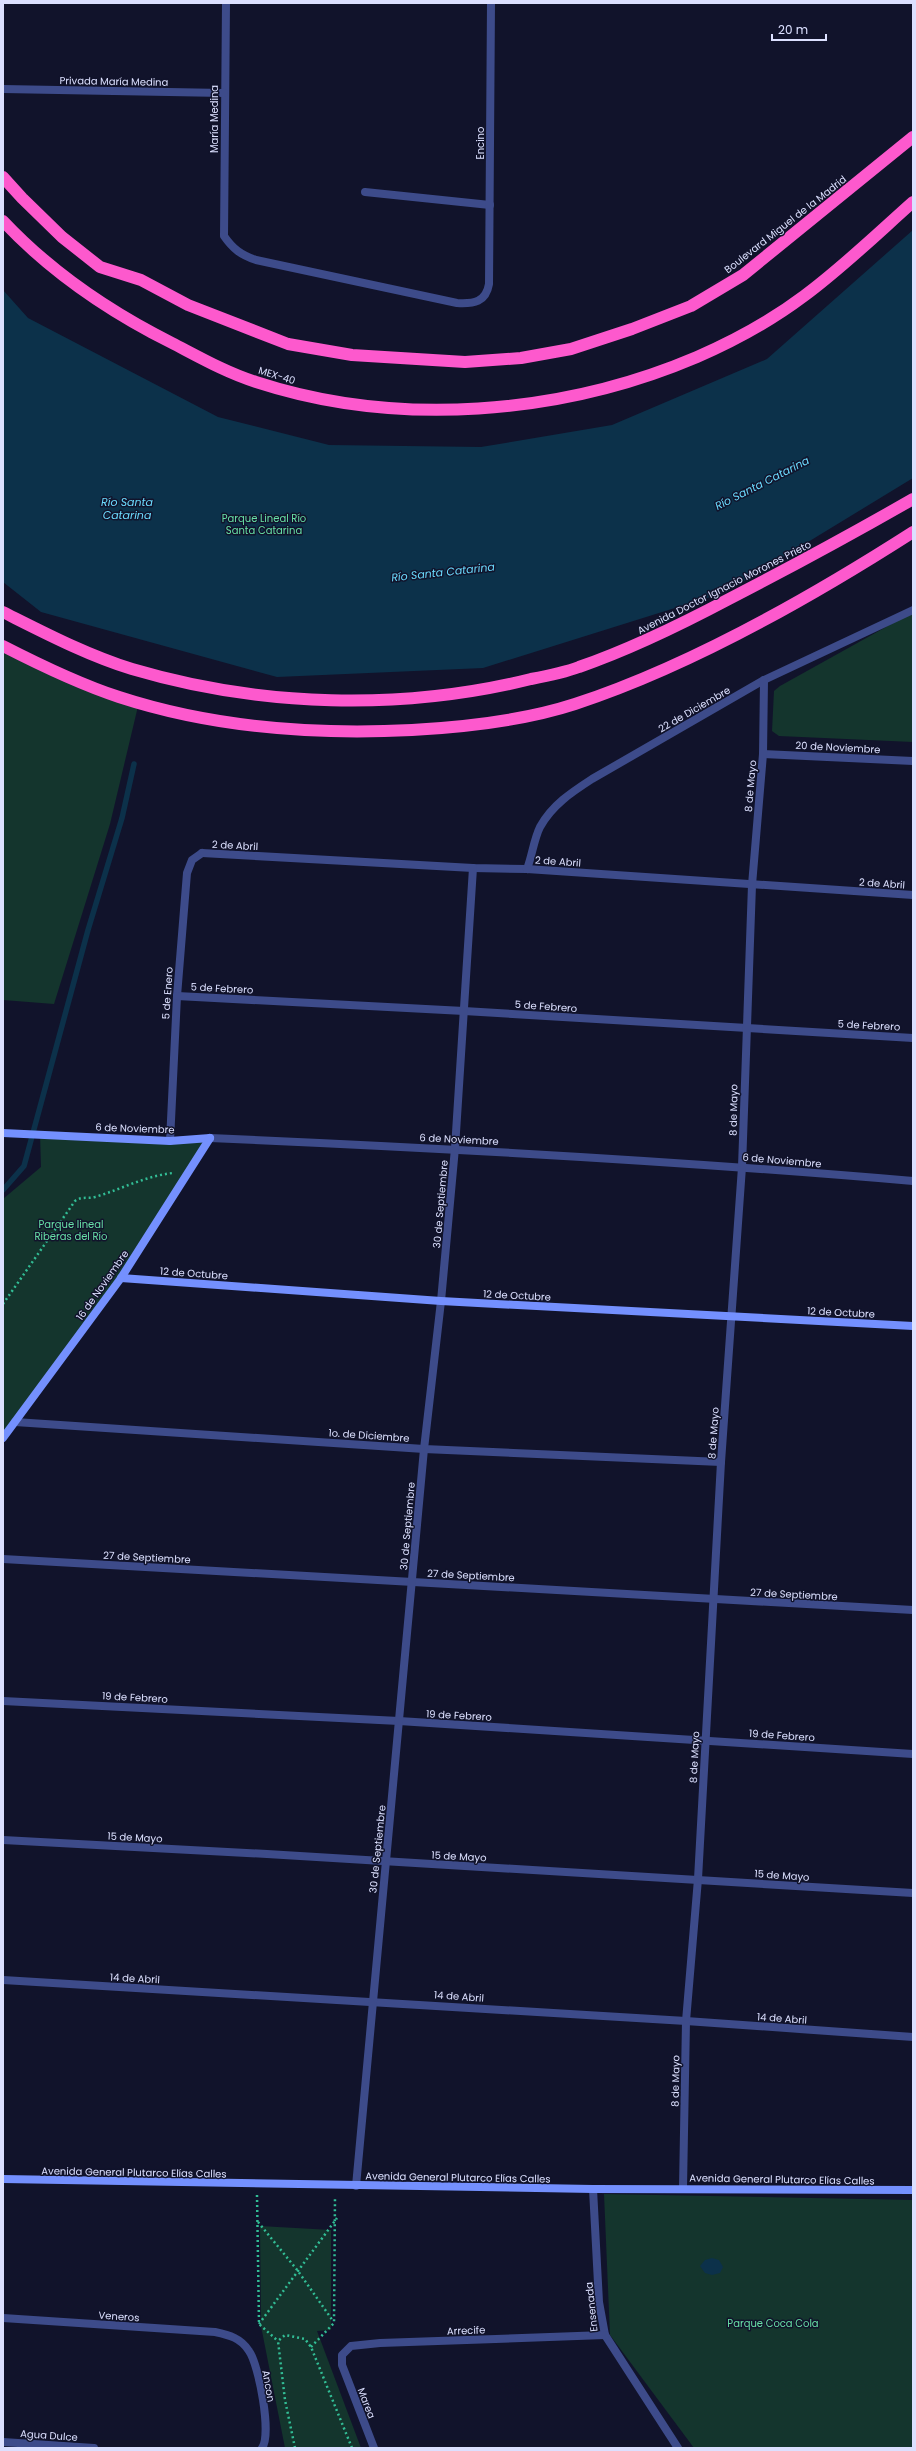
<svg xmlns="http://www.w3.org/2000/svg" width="916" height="2451" font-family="Poppins,sans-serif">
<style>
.green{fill:#14352d}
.water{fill:#0c314a}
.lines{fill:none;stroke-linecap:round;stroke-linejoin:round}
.stream{stroke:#0c314a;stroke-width:5.5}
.path{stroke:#32bd95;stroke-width:2.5;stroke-dasharray:2 3;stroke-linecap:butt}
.lane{stroke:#3d4b8a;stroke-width:8}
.street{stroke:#3d4b8a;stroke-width:8}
.secondary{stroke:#7490fe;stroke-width:8}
.highway{stroke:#fd59cd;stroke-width:12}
.labels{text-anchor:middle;stroke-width:3;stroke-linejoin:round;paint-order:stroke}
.street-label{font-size:10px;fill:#dce0ff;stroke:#11132b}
.park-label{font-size:10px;fill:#67e0a6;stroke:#11132b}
.water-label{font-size:11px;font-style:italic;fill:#6bdbfe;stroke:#11132b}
</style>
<rect width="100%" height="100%" fill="#11132b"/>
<g class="green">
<path d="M913,612V742L779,736L772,731L774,691L780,686Z"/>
<path d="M3,641L49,669L139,702L110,824L54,1004L3,1000Z"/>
<path d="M40,1134L210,1138L121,1278L3,1438V1199L41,1167Z"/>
<path d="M604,2194L913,2200V2448H694L610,2335Z"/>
<path d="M260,2226L331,2230V2330L317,2331L361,2448H285L261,2326Z"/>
</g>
<g class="water">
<path d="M913,230V478L726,592L483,668L277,677L41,612L3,582V290L28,318L218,417L329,445L481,447L612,425L767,359Z"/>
<path d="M712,2258L719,2260L723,2267L720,2273L712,2275L705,2273L700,2266L705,2260Z"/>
</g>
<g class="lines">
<path class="stream" d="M3,1190L24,1166L88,930L122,818L134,764"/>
<g class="path">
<path d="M3,1304L75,1201C82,1196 87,1199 95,1197C122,1189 145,1176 173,1173"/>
<path d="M257,2195L259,2324L278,2341"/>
<path d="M258,2222L298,2271L333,2321"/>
<path d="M259,2324L337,2218"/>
<path d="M311,2347L334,2323L335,2197"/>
<path d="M295,2448L285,2400L278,2341L285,2335L305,2339L311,2347L352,2448"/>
</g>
<g class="lane">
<path d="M365,192L490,205"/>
<path d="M170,1141L177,996L187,873L192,860L202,853"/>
</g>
<g class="street">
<path d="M226,3L224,236C233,249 241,255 256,260L457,303C474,304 486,302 489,284L491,3"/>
<path d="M3,89L224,93"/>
<path d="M763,754L913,761"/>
<path d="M202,853L473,868L527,869L913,895"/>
<path d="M527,869C532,856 534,839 540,827C552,805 572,792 592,779L764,680L913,610"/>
<path d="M177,996L464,1011L913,1038"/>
<path d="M210,1138C445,1148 679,1161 913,1181"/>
<path d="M15,1422L424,1449L721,1462"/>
<path d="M3,1559L913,1610"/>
<path d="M3,1701L399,1721L913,1754"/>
<path d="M3,1840L267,1854L913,1893"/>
<path d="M3,1980L686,2021L913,2037"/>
<path d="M356,2186L424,1449L441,1301L455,1148L473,868"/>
<path d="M683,2188L686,2021L698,1879L721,1462L742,1167L752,885L763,754L764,680"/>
<path d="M593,2189L599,2302L605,2335L678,2448"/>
<path d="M3,2318L215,2332C229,2335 241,2338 249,2351C259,2365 272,2435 262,2448"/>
<path d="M3,2442L94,2448"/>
<path d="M374,2448L342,2365V2355L351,2346L380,2343L605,2335"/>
</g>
<g class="secondary">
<path d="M3,1133L170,1141L210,1138"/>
<path d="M121,1278L441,1301L913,1326"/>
<path d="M3,1438L121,1278L210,1138"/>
<path d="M3,2179L593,2189L913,2190"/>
</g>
<g class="highway">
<path d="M3,177L22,198L62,237L100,267L141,280L188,305L288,344L352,355L465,362L521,358L571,349L632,329L691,306L743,275L913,137"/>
<path d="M3,221C51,272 110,312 172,343C199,357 227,373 256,382C397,428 561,415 697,357C734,341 772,320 804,296C842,268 877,234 913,202"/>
<path d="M3,612C45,633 87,655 132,669C260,707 402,711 531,679C547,676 563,673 579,667C631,649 680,625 729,599C791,567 852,534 913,499"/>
<path d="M3,646C40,665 79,684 119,697C214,728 313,735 412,730C467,727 523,721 575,704C691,666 810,598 913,532"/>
</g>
</g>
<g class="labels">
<g class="street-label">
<text transform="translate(114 81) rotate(1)" y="4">Privada María Medina</text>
<text transform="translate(214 119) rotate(-90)" y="4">María Medina</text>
<text transform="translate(480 143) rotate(-90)" y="4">Encino</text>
<text transform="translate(785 224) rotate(-38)" y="4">Boulevard Miguel de la Madrid</text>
<text transform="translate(277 375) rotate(17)" y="4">MEX-40</text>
<text transform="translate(724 587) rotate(-27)" y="4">Avenida Doctor Ignacio Morones Prieto</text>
<text transform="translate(694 709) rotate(-30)" y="4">22 de Diciembre</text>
<text transform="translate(838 747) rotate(3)" y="4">20 de Noviembre</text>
<text transform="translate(750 786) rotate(-85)" y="4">8 de Mayo</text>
<text transform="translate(235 845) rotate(3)" y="4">2 de Abril</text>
<text transform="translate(558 861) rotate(4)" y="4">2 de Abril</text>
<text transform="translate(882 883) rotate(4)" y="4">2 de Abril</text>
<text transform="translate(222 988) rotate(3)" y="4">5 de Febrero</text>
<text transform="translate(167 993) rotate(-86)" y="4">5 de Enero</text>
<text transform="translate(546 1006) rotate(4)" y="4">5 de Febrero</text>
<text transform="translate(869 1025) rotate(3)" y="4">5 de Febrero</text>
<text transform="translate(733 1110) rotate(-89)" y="4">8 de Mayo</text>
<text transform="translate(135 1128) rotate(2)" y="4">6 de Noviembre</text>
<text transform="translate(459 1139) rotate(3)" y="4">6 de Noviembre</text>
<text transform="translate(782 1160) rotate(5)" y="4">6 de Noviembre</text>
<text transform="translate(440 1204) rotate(-85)" y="4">30 de Septiembre</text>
<text transform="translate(194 1273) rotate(4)" y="4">12 de Octubre</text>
<text transform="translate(102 1285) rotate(-55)" y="4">16 de Noviembre</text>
<text transform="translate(517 1295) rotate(3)" y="4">12 de Octubre</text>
<text transform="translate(841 1312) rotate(3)" y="4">12 de Octubre</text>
<text transform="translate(713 1433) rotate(-86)" y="4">8 de Mayo</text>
<text transform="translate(369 1435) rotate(4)" y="4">1o. de Diciembre</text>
<text transform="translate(407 1526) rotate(-85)" y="4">30 de Septiembre</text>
<text transform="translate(147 1557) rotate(3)" y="4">27 de Septiembre</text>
<text transform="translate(471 1575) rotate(3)" y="4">27 de Septiembre</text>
<text transform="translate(794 1594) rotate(3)" y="4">27 de Septiembre</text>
<text transform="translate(135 1697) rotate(3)" y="4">19 de Febrero</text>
<text transform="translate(459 1715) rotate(3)" y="4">19 de Febrero</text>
<text transform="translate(782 1735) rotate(4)" y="4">19 de Febrero</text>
<text transform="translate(694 1757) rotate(-87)" y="4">8 de Mayo</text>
<text transform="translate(135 1837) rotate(3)" y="4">15 de Mayo</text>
<text transform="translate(377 1849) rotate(-84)" y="4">30 de Septiembre</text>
<text transform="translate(459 1856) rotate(3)" y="4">15 de Mayo</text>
<text transform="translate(782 1875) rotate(4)" y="4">15 de Mayo</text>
<text transform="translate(135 1978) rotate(3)" y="4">14 de Abril</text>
<text transform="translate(459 1996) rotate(4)" y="4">14 de Abril</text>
<text transform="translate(782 2018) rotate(4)" y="4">14 de Abril</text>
<text transform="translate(675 2081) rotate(-89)" y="4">8 de Mayo</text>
<text transform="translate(134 2172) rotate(1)" y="4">Avenida General Plutarco Elías Calles</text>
<text transform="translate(458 2177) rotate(1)" y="4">Avenida General Plutarco Elías Calles</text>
<text transform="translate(782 2179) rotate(1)" y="4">Avenida General Plutarco Elías Calles</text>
<text transform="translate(591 2307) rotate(-96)" y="4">Ensenada</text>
<text transform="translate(119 2316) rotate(4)" y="4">Veneros</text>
<text transform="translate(466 2330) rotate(-2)" y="4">Arrecife</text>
<text transform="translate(269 2386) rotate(80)" y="4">Ancon</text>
<text transform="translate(367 2403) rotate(69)" y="4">Marea</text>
<text transform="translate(49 2435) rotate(4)" y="4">Agua Dulce</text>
</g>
<g class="park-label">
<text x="264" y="522">Parque Lineal Río<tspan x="264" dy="12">Santa Catarina</tspan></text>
<text x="71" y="1228">Parque lineal<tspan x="71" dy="12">Riberas del Río</tspan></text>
<text x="773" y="2327">Parque Coca Cola</text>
</g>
<g class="water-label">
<text transform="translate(762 483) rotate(-27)" y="4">Río Santa Catarina</text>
<text x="127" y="506">Río Santa<tspan x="127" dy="13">Catarina</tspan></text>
<text transform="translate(443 572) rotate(-6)" y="4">Río Santa Catarina</text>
</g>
</g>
<rect width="916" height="2451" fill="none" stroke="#dce0ff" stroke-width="8"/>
<path d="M772 34v6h54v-6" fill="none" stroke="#dce0ff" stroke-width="2"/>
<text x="778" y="34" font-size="12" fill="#dce0ff" stroke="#11132b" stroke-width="3" paint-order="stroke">20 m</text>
</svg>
